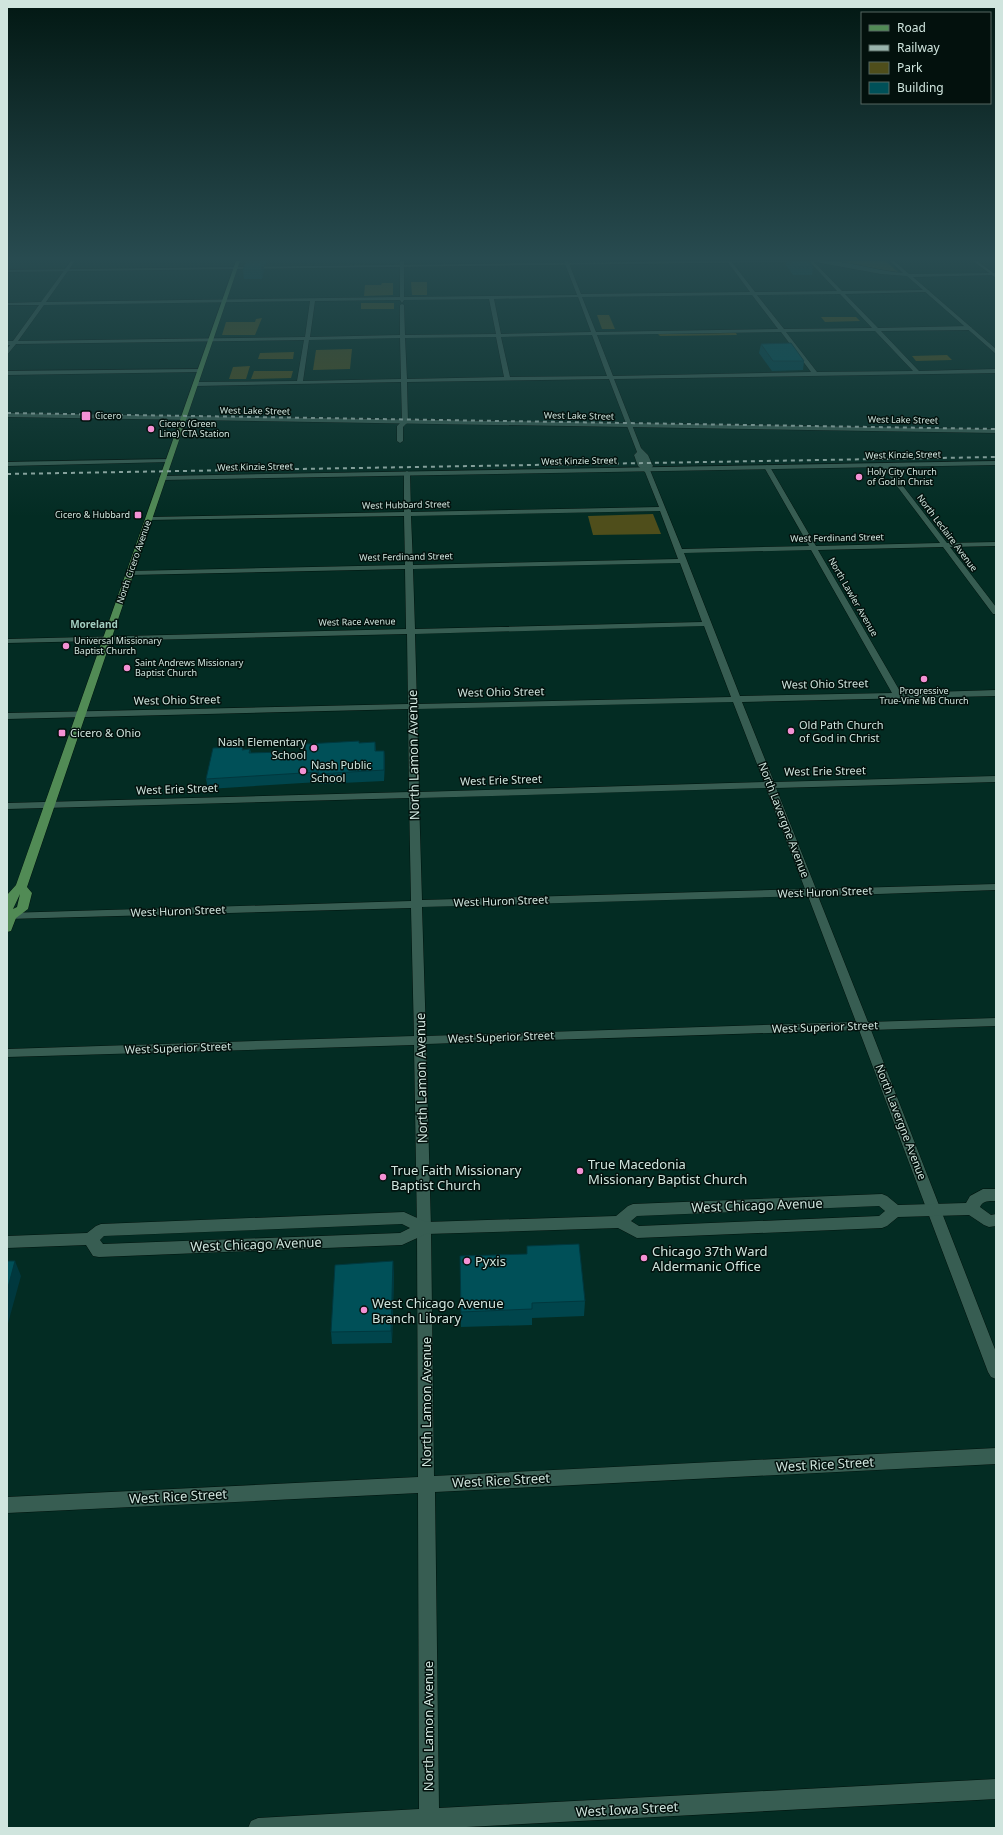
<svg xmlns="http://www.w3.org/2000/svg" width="1003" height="1835" font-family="'Noto Sans',sans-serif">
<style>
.green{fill:#4f4e1b}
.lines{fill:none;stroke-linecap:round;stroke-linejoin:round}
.street-casing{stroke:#00130d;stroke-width:1}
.secondary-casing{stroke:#00130d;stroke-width:1}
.primary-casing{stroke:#00130d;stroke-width:1}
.street{fill:#375d52;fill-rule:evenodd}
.secondary{fill:#375d52;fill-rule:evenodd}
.primary{fill:#518b55;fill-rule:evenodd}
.rail{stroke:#99b3ac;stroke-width:2;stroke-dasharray:4 4;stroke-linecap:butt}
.wall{fill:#00454c}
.shaded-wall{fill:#00383e}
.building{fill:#005058;stroke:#00383e}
.poi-dot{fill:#f491d4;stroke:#03110d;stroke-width:1.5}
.labels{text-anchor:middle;stroke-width:3;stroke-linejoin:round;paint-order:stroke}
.far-street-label{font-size:9px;fill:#d0e5de;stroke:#03110d}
.far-poi-label{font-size:9px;fill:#d0e5de;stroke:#03110d;text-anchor:start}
.far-neighbourhood-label{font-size:10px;font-weight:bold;fill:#a2ccbf;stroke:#03110d}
.street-label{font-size:11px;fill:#d0e5de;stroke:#03110d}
.poi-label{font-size:11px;fill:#d0e5de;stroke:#03110d;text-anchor:start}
.near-street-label{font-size:13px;fill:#d0e5de;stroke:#03110d}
.near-poi-label{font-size:13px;fill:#d0e5de;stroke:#03110d;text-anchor:start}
</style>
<rect width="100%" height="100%" fill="#032c23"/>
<g class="green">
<path d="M834,261H885L898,272L874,269Z"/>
<path d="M411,282H427V295H412Z"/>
<path d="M382,283H393V295L364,296L365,285H381Z"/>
<rect x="361" y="303" width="33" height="6"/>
<path d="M597,315H609L615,329H602Z"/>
<path d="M821,317H856L860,321L825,322Z"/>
<path d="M262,318L255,335H222L226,322H255L256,319Z"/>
<path d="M736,333L737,335L660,336L658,334Z"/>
<path d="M352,349L350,369L313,370L316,350Z"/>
<path d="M294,352L293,359H258L260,353Z"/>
<path d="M947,355L952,360L916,361L912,356Z"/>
<path d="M250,366L246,379H229L233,367Z"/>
<path d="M254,371H293L291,378L251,379Z"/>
<path d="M653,514L661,534L593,535L588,516Z"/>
</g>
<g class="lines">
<g class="street-casing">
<g id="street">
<path d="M71,261H75L46,302L400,297V261H404V297L577,295L564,261H568L581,294L750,292L727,261H731L755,292L837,291L809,261H813L842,291L929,290L927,292L845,294L878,328L969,326L972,328L969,330L881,331L919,371L996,369V373L614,379L641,448L648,455L653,466L650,470L682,549L809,546L764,467L767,465L770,467L816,546L940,543L881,465L884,463L886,464L947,543L996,542V546L950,547L996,607V614H993L943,547L818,550L901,693L996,690V696L742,702L774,782L996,776V782L776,788L816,889L996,884V890L818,896L868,1022L996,1018V1026L871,1030L996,1352V1379L991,1377L988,1372L859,1030L426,1044L431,1228L434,1476L996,1448V1464L435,1492L439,1808L996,1779V1799L447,1828H248L251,1821L258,1818L419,1809L418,1493L7,1513V1497L418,1477L417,1228L414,1045L7,1057V1049L414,1036L411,908L7,919V913L411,901L409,798L7,809V803L409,792L408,709L7,719V713L408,704L407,634L7,643V639L406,629L405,569L130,575L126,573L130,571L405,565L404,516L147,520V518L149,517L404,512V473L407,471L410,473L411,512L659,507L645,472L638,466L634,455L637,452L609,379L407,382L408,422L403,427V441L400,443L397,441V426L402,421L401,382L196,386L193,384L196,382L297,381L304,340L16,344L7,355V349L10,345H7V341H13L39,305H7V303L41,302ZM840,294L872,328L784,329L757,295ZM752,295L778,329L596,332L582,297ZM578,297L591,332L501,334L494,299ZM489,299L496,334L405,335L404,305L402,304L400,305V335L310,337L315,301L400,300L402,303L404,300ZM310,301L305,337L18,341L44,305ZM875,331L913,371L817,372L786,332ZM781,332L811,372L613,376L597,335ZM592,335L607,376L510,377L501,337ZM496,337L504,377L407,379L405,338ZM400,338L401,379L303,381L309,340ZM660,511L678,559L413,565L411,516ZM811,550L892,693L740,696L684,553ZM680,563L702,622L415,629L413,569ZM704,626L731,697L417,704L415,634ZM733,702L764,782L419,792L417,709ZM766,788L805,889L422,900L419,798ZM808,896L856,1022L426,1036L422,907Z"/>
<path d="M973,261H977L996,275V278Z"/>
<path d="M202,369V371L200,372L7,375V371Z"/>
<path d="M171,459V461L169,462L7,466V462Z"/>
</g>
</g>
<g class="secondary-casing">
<g id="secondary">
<path d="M710,261H793L791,262L7,272V270Z"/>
<path d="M810,261C837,257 874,271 903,273L890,261H894L909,274L996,273V275L913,277L996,349V354L907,276L881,274Z"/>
<path d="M7,413L996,429V433L7,417Z"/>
<path d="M996,461V465L163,480L159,478L163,476Z"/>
<path d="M983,1189H996V1201C990,1201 983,1200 980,1207L991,1215L996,1214V1226L989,1227L984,1225L969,1215L898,1217L887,1226L882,1228L637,1238L618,1228L426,1234L402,1245L99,1257L93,1256L86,1245L7,1248V1236L87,1233L96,1226L101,1224L404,1212L426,1222L616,1216L628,1206L633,1204L882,1194L887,1196L898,1205L966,1203L970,1196ZM879,1206L885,1211L879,1216L639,1226L631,1221L637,1216ZM402,1224L410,1228L400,1233L103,1244L100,1240L104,1236Z"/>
</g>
</g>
<g class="primary-casing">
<path id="primary" d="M236,261H240L27,887L32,893L28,909L16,918L11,931L7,932V895L16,885ZM20,894L17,907L13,909Z"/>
</g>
<use href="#street" class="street"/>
<use href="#secondary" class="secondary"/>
<use href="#primary" class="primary"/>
<g class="rail">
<path d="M7,413L996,429"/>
<path d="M7,474L996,457"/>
</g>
</g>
<g class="wall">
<path d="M249,261H267L265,265H264V270L262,279H244L243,270Z"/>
<path d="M786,261H808L813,267L812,275H793L786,265Z"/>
<path d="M761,344L804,361L803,370L772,371L759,353Z"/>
<path d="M375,742L376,751H384L385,761L384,781L320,784L319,782L208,789L206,779L243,747V750L250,749L251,753H305L359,743Z"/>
<path d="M527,1246L585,1301L584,1316L532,1318V1325L461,1327L460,1256L527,1254Z"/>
<path d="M394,1272L392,1343L332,1344L331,1332Z"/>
</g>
<g class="shaded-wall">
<path d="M263,262L264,270L262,279L261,270Z"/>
<path d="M384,751L385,761L384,781Z"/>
<path d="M15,1261L21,1276L7,1327V1291Z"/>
<path d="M393,1261L394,1272L392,1343L391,1331Z"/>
</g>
<g class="building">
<path d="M789,261H808L813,267H794Z"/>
<path d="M246,262H263L261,270H243Z"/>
<path d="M791,343L804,361H773L761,344Z"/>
<path d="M359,741V743L375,742V751H384V770L318,774L319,772L206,779L213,748L243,747L242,750L250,749L249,753L283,752L285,753H305L306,744Z"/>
<path d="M579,1244L585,1301L532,1303V1309L461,1312L460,1256L527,1254V1246Z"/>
<path d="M7,1261H15L7,1291Z"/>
<path d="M393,1261L391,1331L331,1332L335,1265Z"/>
</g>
<linearGradient id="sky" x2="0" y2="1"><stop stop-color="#021813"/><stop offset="0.5" stop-color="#284b50"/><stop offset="1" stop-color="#284b50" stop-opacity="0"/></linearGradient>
<rect width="1003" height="517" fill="url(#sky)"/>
<g class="poi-dot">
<rect x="81" y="411" width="10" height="10" rx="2"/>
<circle cx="151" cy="429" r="4"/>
<circle cx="859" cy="477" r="4"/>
<rect x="134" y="511" width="8" height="8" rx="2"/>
<circle cx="66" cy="646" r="4"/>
<circle cx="127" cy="668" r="4"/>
<circle cx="924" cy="679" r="4"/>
<circle cx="791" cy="731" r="4"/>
<rect x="58" y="729" width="8" height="8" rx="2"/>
<circle cx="314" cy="748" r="4"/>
<circle cx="303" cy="771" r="4"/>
<circle cx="580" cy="1171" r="4"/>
<circle cx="383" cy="1177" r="4"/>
<circle cx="644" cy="1258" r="4"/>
<circle cx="467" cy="1261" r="4"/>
<circle cx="364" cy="1310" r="4"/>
</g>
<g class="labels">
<g class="far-street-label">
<text transform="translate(255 411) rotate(1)" y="3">West Lake Street</text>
<text transform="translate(579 416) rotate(1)" y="3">West Lake Street</text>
<text transform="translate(903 420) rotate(1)" y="3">West Lake Street</text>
<text transform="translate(903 455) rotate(-1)" y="3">West Kinzie Street</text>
<text transform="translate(579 461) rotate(-1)" y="3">West Kinzie Street</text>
<text transform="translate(255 467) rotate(-1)" y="3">West Kinzie Street</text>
<text transform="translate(406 505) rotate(-1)" y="3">West Hubbard Street</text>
<text transform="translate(947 533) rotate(53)" y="3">North Leclaire Avenue</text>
<text transform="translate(837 538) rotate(-1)" y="3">West Ferdinand Street</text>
<text transform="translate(406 557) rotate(-1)" y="3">West Ferdinand Street</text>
<text transform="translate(134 562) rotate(-71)" y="3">North Cicero Avenue</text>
<text transform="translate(853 597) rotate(60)" y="3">North Lawler Avenue</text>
<text transform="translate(357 622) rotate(-1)" y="3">West Race Avenue</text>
</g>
<g class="far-poi-label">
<text x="95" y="419">Cicero</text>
<text x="159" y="427">Cicero (Green<tspan x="159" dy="10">Line) CTA Station</tspan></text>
<text x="867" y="475">Holy City Church<tspan x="867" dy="10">of God in Christ</tspan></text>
<text x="130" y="518" text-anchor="end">Cicero &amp; Hubbard</text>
<text x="74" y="644">Universal Missionary<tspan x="74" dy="10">Baptist Church</tspan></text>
<text x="135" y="666">Saint Andrews Missionary<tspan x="135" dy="10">Baptist Church</tspan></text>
<text x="924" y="694" text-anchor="middle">Progressive<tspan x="924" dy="10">True-Vine MB Church</tspan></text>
</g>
<g class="far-neighbourhood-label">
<text x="94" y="628">Moreland</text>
</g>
<g class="street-label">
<text transform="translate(825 684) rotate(-1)" y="4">West Ohio Street</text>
<text transform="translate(501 692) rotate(-1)" y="4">West Ohio Street</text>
<text transform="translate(177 700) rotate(-1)" y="4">West Ohio Street</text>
<text transform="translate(825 771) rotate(-1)" y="4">West Erie Street</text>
<text transform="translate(501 780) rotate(-2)" y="4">West Erie Street</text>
<text transform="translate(177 789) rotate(-2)" y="4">West Erie Street</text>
<text transform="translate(784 820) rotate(69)" y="4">North Lavergne Avenue</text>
<text transform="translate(825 892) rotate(-2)" y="4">West Huron Street</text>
<text transform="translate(501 901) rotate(-2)" y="4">West Huron Street</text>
<text transform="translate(178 911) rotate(-2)" y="4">West Huron Street</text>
<text transform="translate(825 1027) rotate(-2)" y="4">West Superior Street</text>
<text transform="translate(501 1037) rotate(-2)" y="4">West Superior Street</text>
<text transform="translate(178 1048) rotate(-2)" y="4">West Superior Street</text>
<text transform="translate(901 1122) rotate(69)" y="4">North Lavergne Avenue</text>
</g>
<g class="poi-label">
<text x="799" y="729">Old Path Church<tspan x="799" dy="13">of God in Christ</tspan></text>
<text x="70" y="737">Cicero &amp; Ohio</text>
<text x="306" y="746" text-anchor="end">Nash Elementary<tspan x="306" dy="13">School</tspan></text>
<text x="311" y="769">Nash Public<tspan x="311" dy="13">School</tspan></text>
</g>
<g class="near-street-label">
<text transform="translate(413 755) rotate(-91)" y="5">North Lamon Avenue</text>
<text transform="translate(421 1078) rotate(-91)" y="5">North Lamon Avenue</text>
<text transform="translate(757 1205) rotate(-2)" y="5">West Chicago Avenue</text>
<text transform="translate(256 1244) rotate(-2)" y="5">West Chicago Avenue</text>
<text transform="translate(426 1402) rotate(-90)" y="5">North Lamon Avenue</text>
<text transform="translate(825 1464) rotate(-3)" y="5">West Rice Street</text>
<text transform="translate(501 1480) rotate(-3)" y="5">West Rice Street</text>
<text transform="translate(178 1496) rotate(-3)" y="5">West Rice Street</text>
<text transform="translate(428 1726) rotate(-90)" y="5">North Lamon Avenue</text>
<text transform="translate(627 1809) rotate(-3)" y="5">West Iowa Street</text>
</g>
<g class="near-poi-label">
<text x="588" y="1169">True Macedonia<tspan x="588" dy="15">Missionary Baptist Church</tspan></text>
<text x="391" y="1175">True Faith Missionary<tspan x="391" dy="15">Baptist Church</tspan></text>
<text x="652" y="1256">Chicago 37th Ward<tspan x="652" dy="15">Aldermanic Office</tspan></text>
<text x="475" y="1266">Pyxis</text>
<text x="372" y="1308">West Chicago Avenue<tspan x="372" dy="15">Branch Library</tspan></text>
</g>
</g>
<rect width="1003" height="1835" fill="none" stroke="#d0e5de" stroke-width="16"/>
<rect x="861" y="12" width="130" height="92" fill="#03110d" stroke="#556661"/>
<rect x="869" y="25" width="20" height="6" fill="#518b55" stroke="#556661"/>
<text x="897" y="32" font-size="12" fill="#d0e5de">Road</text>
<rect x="869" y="45" width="20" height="6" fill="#99b3ac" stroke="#556661"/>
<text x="897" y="52" font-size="12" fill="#d0e5de">Railway</text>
<rect x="869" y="62" width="20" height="12" fill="#4f4e1b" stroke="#556661"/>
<text x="897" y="72" font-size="12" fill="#d0e5de">Park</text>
<rect x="869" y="82" width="20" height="12" fill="#005058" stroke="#556661"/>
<text x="897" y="92" font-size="12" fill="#d0e5de">Building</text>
</svg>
